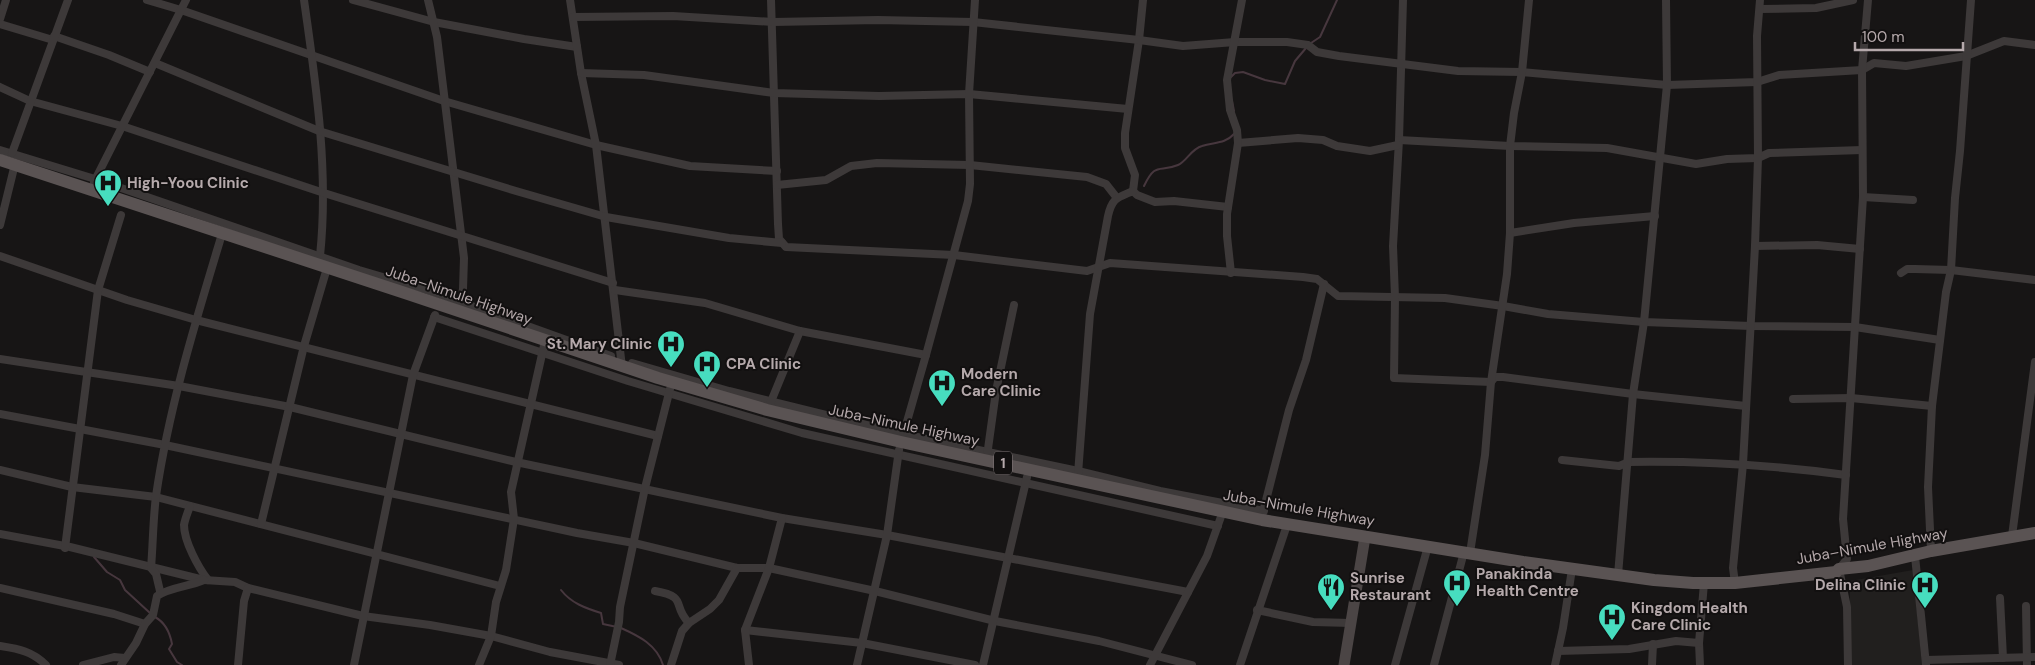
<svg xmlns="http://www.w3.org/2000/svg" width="2035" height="665" font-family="'DM Sans',sans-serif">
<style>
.built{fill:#211f1e}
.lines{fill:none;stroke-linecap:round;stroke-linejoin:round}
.stream{stroke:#47373e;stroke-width:2}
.street{stroke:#3d3939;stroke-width:8}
.secondary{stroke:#4b4545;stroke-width:11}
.primary{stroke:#5a5353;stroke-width:12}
.labels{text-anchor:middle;stroke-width:4;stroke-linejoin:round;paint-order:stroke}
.shield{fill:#121010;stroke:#847b7c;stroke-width:1}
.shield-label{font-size:14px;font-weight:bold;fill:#b5a9ab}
.poi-label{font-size:15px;font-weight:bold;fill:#b5a9ab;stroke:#121010;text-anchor:start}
.street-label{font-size:15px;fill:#b5a9ab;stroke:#121010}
</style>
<rect width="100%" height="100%" fill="#171515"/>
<path class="built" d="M1913,570L1922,665H1850V581Z"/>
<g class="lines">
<g class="stream">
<path d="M1311,43L1320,37L1337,0"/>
<path d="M1231,77L1235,73L1243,72L1265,80L1285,84L1295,61L1306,48"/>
<path d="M1232,101L1234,111"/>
<path d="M1144,186C1156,161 1159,173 1178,165C1187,161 1191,149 1202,146C1214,142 1225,144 1234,134"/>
<path d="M94,557L107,572L120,580L125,590L150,613"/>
<path d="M561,590C571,603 585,608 601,613L603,624L617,627"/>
<path d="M155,617C166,623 170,633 172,644L169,649L177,662L182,665"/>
<path d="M621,628C639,636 657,645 663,665"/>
</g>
<g class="street">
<path d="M147,0L181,10L444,101L596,145L690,166L777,171"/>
<path d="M304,0C316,84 329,171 320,256"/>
<path d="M353,0L434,22L524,39L577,47"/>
<path d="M428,0L437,37L464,258L463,289L460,307"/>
<path d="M570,0L581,73L596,145L622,367"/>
<path d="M771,0L778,224L779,239L786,247L954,255L1087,271L1110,263L1303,277L1317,279L1338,296L1445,298L1503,306L1548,314L1644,322L1751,326L1855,327L1940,340"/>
<path d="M1143,0L1139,40L1125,133V148L1135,175L1133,191L1137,195L1155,202L1174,201L1228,207"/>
<path d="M1403,0L1399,140L1393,246L1395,297L1394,378L1491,382L1495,377H1503L1633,394L1746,406"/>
<path d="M1760,9L1816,8L1853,0"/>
<path d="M573,17L673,16L773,22L878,20L973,22L1139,40L1183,46L1235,42H1287L1308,45L1317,52L1339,56L1458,71L1522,72L1667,85L1757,82L1779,75L1862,70L1874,63L1906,66L1966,56L2004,41L2035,45"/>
<path d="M0,19L6,0"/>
<path d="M0,24L53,40"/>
<path d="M54,36L109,55L150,72"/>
<path d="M155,63L319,131L516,191L606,217L729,238L782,243"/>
<path d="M581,73L644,75L774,93L879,96L969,94L1128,109"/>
<path d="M0,87L30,101L122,126L324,193L613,283"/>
<path d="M1399,140L1510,146L1607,148L1696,164L1727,159L1758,158L1769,153L1862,150"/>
<path d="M1238,143L1298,138L1323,140L1337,146L1370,151L1398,145"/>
<path d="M0,150L95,179L359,270L427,290L611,356"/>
<path d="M12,153L68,0"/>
<path d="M94,182L186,0"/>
<path d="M777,185L826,180L851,166L877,163L970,165L1087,177L1106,184L1117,198"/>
<path d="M1863,197L1913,200"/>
<path d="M0,225L15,164"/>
<path d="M1510,233L1574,223L1655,216"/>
<path d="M1755,246L1817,245L1860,249"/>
<path d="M0,256L127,300L196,320L658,436"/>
<path d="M1231,273L1227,236V214L1238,143L1237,130L1230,110L1227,80L1242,0"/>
<path d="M1901,273L1907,269H1915L1951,270L2035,280"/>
<path d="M615,290L705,303L800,331L926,355"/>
<path d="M434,317L628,381L802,433L1218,526"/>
<path d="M0,359L179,386L290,407L516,462L782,518L887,535L1188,592"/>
<path d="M632,363L729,391L903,434L1078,471L1160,491L1264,511"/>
<path d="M1793,399L1851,398L1932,406"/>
<path d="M770,404L800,331"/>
<path d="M0,414L165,445L577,533L634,543L737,568H769L875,591L995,621L1099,641L1192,665"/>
<path d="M902,439L926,355L968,201L970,184L969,94L975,0"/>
<path d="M987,456L996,391L1014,305"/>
<path d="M1562,460L1619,466L1629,462C1702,461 1773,465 1846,475"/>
<path d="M0,470L72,487L156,497L500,586"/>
<path d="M1078,474L1090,314L1108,216C1112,198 1117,198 1133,191"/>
<path d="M190,506C188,512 185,519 184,525C184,541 198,567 208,580"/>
<path d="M1262,516L1289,410L1306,360L1324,284"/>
<path d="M261,524L304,346L327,268"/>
<path d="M0,534L70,547L204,580L235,582L248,588L363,616L430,625L491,636L550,652L619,665"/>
<path d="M2012,536L2035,362"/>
<path d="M65,548L98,290L121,215"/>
<path d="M1931,551L1928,487L1932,406L1946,292L1951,270L1955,198L1960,151L1971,0"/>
<path d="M1470,553L1485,455L1491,382L1507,274L1510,233V146L1514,113L1522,72L1529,0"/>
<path d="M1915,556L1926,665"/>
<path d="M1618,575L1633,394L1644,322L1667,85L1666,0"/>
<path d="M1735,583L1733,568L1743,464L1755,246L1758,158L1757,36L1760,0"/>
<path d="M0,588L114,614L145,624"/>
<path d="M160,591L156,574L151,568C153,544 153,520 156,496C169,407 196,320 222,234"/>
<path d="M655,591C689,597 671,605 689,623"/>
<path d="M2000,598L2003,658"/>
<path d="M2026,606L2027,665"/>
<path d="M1257,610L1313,622L1351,623"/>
<path d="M745,630L862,643L975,665"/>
<path d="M1699,643L1700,665"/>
<path d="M0,646C19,649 32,651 46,665"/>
<path d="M1558,651L1629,649L1676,641L1699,643L1704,583"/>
<path d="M1926,660L2035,657"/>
<path d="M83,665L114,657L125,658"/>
<path d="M121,665L136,643L145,624L153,615L157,596C170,587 188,587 204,580"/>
<path d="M238,665L244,601L248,588"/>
<path d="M354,665L413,375L435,315"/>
<path d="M479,665L491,636L496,602L506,570L514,519L511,492L545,341"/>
<path d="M610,665L619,622L620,607L645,488L670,389"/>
<path d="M671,665L682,631L689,623L710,609L719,600L737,568"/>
<path d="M749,665L745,630L769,568L782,518"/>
<path d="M857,665L887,535L899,450"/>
<path d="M983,665L1027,477"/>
<path d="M1150,665L1207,556L1223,511"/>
<path d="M1240,665L1287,525"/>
<path d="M1395,665L1428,546"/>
<path d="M1434,665L1464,552"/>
<path d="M1555,665L1563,628L1572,569"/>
<path d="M1652,665L1653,644"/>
<path d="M1848,665L1847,607L1839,569L1847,559L1843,519L1863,197L1862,70L1868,0"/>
</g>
<path class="secondary" d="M1344,665L1365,537"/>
<path class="primary" d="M0,160L408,294L658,378L767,410L901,442L1262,520L1523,562L1654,580L1693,583H1735L1836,572L1839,569L1868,566L1931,551L2035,533"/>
</g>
<defs>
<g id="hospital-pin" transform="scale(1.4375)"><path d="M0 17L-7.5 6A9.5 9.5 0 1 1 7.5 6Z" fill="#47ddbf" stroke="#121010"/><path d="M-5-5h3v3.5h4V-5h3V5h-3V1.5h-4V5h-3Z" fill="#111"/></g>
<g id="restaurant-pin" transform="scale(1.4375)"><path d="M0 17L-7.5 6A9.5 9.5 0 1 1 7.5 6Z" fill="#47ddbf" stroke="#121010"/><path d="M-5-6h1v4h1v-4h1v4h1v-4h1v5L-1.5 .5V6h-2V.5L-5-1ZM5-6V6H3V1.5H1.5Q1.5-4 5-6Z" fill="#111"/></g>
</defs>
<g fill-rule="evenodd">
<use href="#hospital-pin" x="108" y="183"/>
<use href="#hospital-pin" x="671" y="344"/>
<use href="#hospital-pin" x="707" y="364"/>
<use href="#hospital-pin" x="942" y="383"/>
<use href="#hospital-pin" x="1457" y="583"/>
<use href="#hospital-pin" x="1925" y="585"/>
<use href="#restaurant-pin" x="1331" y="587"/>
<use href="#hospital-pin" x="1612" y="617"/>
</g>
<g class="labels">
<rect class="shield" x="994" y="451.5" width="18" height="23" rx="4"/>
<g class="shield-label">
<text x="1003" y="468">1</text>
</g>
<g class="poi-label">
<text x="127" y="188">High-Yoou Clinic</text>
<text x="652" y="349" text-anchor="end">St. Mary Clinic</text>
<text x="726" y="369">CPA Clinic</text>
<text x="961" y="379">Modern<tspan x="961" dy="17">Care Clinic</tspan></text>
<text x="1476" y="579">Panakinda<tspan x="1476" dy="17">Health Centre</tspan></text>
<text x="1350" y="583">Sunrise<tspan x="1350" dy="17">Restaurant</tspan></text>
<text x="1906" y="590" text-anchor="end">Delina Clinic</text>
<text x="1631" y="613">Kingdom Health<tspan x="1631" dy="17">Care Clinic</tspan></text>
</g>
<g class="street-label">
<text transform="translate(459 295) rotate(19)" y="5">Juba–Nimule Highway</text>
<text transform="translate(904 425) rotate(12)" y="5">Juba–Nimule Highway</text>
<text transform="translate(1299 508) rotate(10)" y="5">Juba–Nimule Highway</text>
<text transform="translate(1872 546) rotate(-10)" y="5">Juba–Nimule Highway</text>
</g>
</g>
<path d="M1855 42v8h108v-8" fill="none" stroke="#b5a9ab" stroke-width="2.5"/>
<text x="1862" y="42" font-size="15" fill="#b5a9ab" stroke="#121010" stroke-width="4" paint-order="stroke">100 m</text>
</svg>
